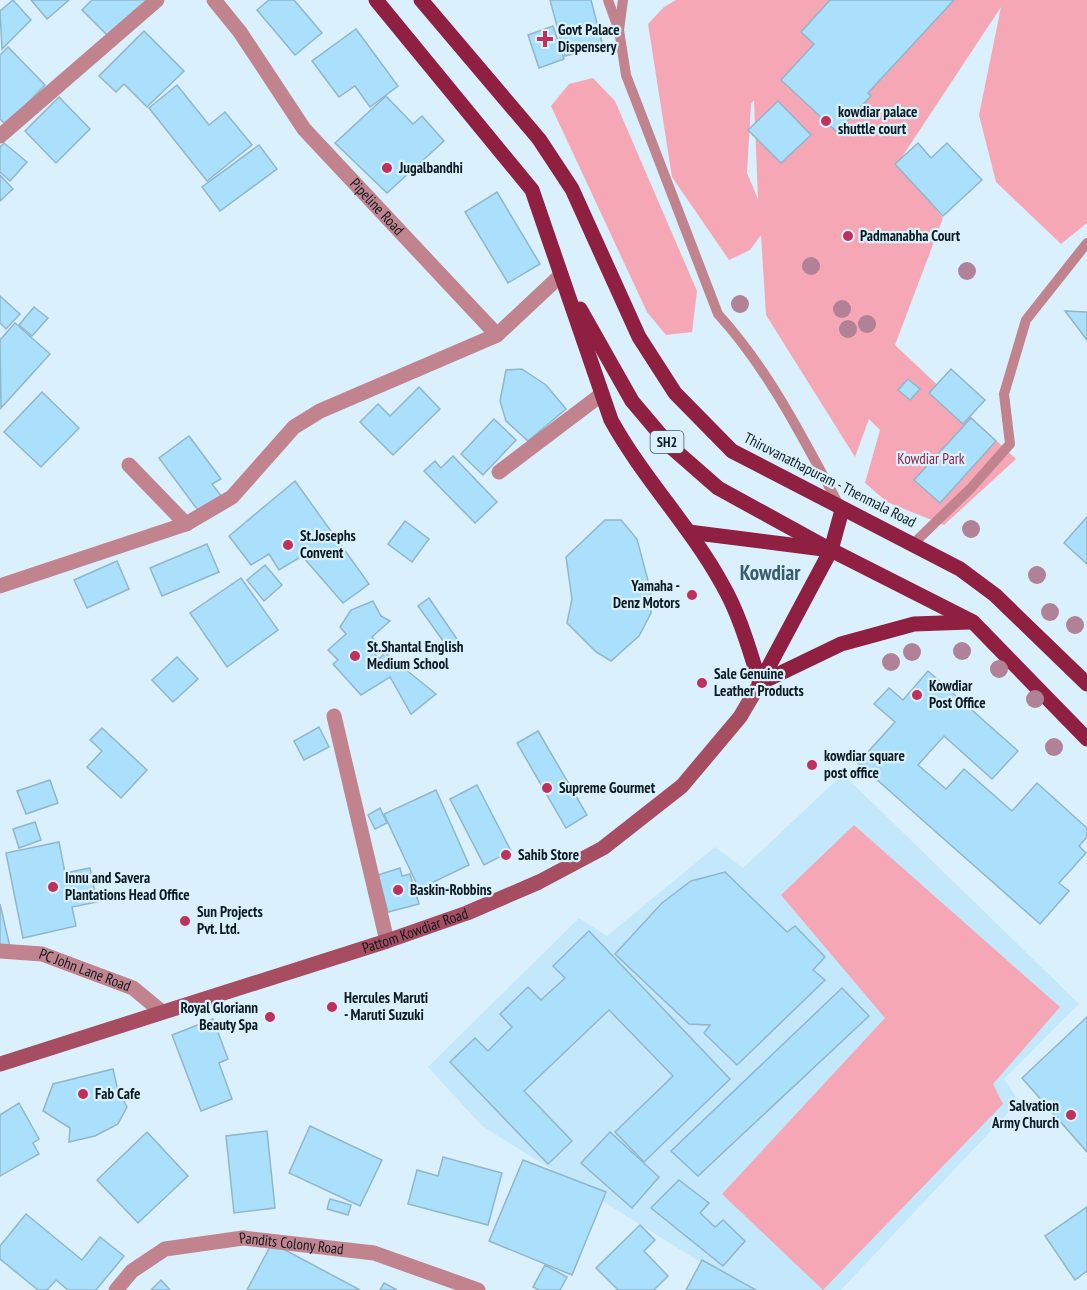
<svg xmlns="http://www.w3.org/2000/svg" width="1087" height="1290" font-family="'PT Sans Narrow',sans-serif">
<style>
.built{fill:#c3e7fb}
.green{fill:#f6a7b5;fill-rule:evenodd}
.building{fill:#aae0fc;stroke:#91b6c9;stroke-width:1.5}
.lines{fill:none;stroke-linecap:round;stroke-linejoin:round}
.lane{stroke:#c1838d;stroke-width:10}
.street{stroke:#c1838d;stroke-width:15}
.secondary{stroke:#a64d61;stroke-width:15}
.primary{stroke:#8f2041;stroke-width:15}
.tree{fill:#b18197}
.poi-dot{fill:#bf305b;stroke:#daf1fd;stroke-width:2}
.labels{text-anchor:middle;stroke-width:4.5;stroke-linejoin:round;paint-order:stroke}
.shield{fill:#daf1fd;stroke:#4a5a63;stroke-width:1.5}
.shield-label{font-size:14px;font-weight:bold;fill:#0c1a21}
.poi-label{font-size:15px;font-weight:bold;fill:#0c1a21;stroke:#daf1fd;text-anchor:start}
.street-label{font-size:15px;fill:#0c1a21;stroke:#daf1fd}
.park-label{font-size:15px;fill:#902544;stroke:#daf1fd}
.district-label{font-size:21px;font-weight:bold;fill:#395b6c;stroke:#daf1fd}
</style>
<rect width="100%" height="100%" fill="#daf1fd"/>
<path class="built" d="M843,774L1079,1004L1004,1079L1019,1101L841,1290H745L482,1126L428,1067L579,918L607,936L715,847L743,868Z"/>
<g class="green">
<path d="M676,0H1087V223L1061,244L996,182L979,115L1001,7L898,163L943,218L895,345L1016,459L944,525L887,502L865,483L880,430L869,419L855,457L766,315L761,235L750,250L729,260L672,177L648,24L664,7ZM754,100L758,199L747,173L751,104Z"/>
<path d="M593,78L615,101L697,291L692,332L666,335L647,312L551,106L569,84Z"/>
<path d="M854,825L1060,1007L993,1084L1003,1104L823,1290L722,1194L885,1018L781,895Z"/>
</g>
<g class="building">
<path d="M13,0L31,20L2,49L0,11Z"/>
<path d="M31,0H69L47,19Z"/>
<path d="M92,0H148L110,38L82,10Z"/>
<path d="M269,0H294L322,33L295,55L257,10Z"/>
<path d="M550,0H591L603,46L565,56Z"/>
<path d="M830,0H954L868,93L871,96L837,132L781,80L814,44L801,32Z"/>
<path d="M553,26L564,59L539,68L528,35Z"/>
<path d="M356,29L398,86L370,107L355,86L339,97L312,61Z"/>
<path d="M144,31L184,71L147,107L124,84L116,92L99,76Z"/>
<path d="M8,47L45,85L6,125L0,119V55Z"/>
<path d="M177,85L209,125L225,112L252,145L207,181L149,108Z"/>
<path d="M386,96L413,124L422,116L444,141L387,193L335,143Z"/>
<path d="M59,97L90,129L56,163L25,131Z"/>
<path d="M778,101L811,135L781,163L748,130Z"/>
<path d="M4,143L27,162L10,181L0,172V147Z"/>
<path d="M918,143L931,158L947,143L982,180L943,216L895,164Z"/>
<path d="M259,145L277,169L220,211L202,187Z"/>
<path d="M0,175L13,189L0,201Z"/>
<path d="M497,192L540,264L508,283L465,212Z"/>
<path d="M0,296L20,314L6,329L0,323Z"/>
<path d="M34,307L48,318L32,336L19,325Z"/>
<path d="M1065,311L1087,312V340Z"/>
<path d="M15,323L50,354L1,408L0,340Z"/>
<path d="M522,369L546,385L566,409L528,441L506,421L500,401L506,370Z"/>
<path d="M951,369L985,400L963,424L929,393Z"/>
<path d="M908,379L920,389L910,400L898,390Z"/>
<path d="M419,387L440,409L393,455L360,422L378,404L390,416Z"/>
<path d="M42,392L79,428L41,467L4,432Z"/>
<path d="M971,418L996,441L940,503L914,480Z"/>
<path d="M494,419L516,440L483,475L461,454Z"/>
<path d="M189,436L221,479L212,484L222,497L200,513L159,458Z"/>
<path d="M453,456L497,502L475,523L424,471L435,461L441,468Z"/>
<path d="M295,481L369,584L343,603L302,556L279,570L269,554L251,565L229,536Z"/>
<path d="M1087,517V564L1064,543Z"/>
<path d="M605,520H621L637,539L651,592V613L639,636L611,661L596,652L567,623L572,599L566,557Z"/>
<path d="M405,521L429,539L412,562L388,544Z"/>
<path d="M207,544L219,572L162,596L150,568Z"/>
<path d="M117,561L129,589L87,608L74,580Z"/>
<path d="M265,565L282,585L264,601L247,580Z"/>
<path d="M241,578L278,630L227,667L190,613Z"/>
<path d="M429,598L461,645L451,652L418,606Z"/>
<path d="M373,601L381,616L390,621L372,637L376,643L374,653L379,659L385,653L436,694L411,714L390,677L361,695L333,664L338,660L328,650L346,634L340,627L351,610Z"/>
<path d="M177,657L198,679L173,702L152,680Z"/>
<path d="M928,671L1018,751L992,779L944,736L918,765L946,789L964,769L1012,811L1037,783L1087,828V837L1079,846L1086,853L1059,883L1069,891L1040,924L858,763L895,722L874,704L889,688L903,700Z"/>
<path d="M319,727L329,747L304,760L294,741Z"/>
<path d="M102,728L147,770L121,798L87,767L102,751L90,740Z"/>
<path d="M538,731L587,815L566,828L517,743Z"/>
<path d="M50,780L58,803L26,814L17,791Z"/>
<path d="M477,785L511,851L484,865L450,799Z"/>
<path d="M436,790L469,865L419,889L384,814Z"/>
<path d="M380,808L387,823L375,829L368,815Z"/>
<path d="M35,822L41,840L19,848L13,829Z"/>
<path d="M59,842L65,873L90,868L97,902L72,907L76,926L23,938L6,853Z"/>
<path d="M400,868L402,876L410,874L419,904L388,912L378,875Z"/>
<path d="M725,872L787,932L795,926L825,957L813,970L825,980L737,1065L704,1033L710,1025L689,1024L615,954L662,903L691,881Z"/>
<path d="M0,904L10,947L0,949Z"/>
<path d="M589,931L730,1079L644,1162L615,1132L673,1076L609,1010L524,1091L572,1141L548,1164L450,1062L475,1038L488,1051L512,1027L500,1014L528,987L541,1000L565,978L553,966Z"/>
<path d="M842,988L869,1016L698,1176L671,1151Z"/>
<path d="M1087,1017V1152L1022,1078Z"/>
<path d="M213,1019L228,1059L219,1063L232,1099L201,1111L172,1035Z"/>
<path d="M113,1069L117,1087L127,1107L118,1124L95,1136L69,1142L70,1128L43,1111L53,1084Z"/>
<path d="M19,1103L39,1139L33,1143L39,1154L0,1176V1115Z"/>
<path d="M310,1126L382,1160L360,1206L289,1173Z"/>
<path d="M267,1131L275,1208L234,1213L226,1136Z"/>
<path d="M147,1132L188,1176L138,1223L97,1180Z"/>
<path d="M610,1132L659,1177L632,1208L581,1163Z"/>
<path d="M443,1157L502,1173L488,1225L408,1204L417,1170L438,1176Z"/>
<path d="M523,1160L606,1192L572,1275L489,1241Z"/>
<path d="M679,1180L709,1203L700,1213L715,1227L723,1220L745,1241L723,1266L651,1208Z"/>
<path d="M330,1199L351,1205L348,1215L327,1209Z"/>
<path d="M1087,1207V1271L1075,1280L1045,1236Z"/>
<path d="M26,1214L82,1260L100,1237L124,1256L96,1290H68L56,1280L47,1290H38L0,1259V1246Z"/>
<path d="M640,1225L655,1240L644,1251L668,1276L654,1290H618L596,1268Z"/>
<path d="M272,1243L360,1290H247Z"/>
<path d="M702,1260L756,1290H686Z"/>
<path d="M545,1265L567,1277L560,1290H539L533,1287Z"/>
<path d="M161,1280L170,1290H151Z"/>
<path d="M384,1283L397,1290H380Z"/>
</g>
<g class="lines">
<g class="lane">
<path d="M608,0L618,28"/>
<path d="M623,0L619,30L626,75L718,314C769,370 804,440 840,507"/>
<path d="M913,544L971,488L1010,444L1004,394L1026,320L1087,243"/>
</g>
<g class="street">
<path id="s1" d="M214,0L240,32L304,129L497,335"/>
<path d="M0,136L157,0"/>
<path d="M129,465L186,524"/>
<path d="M499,472L602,394"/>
<path d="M0,586L186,524L232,497L294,427L320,411L497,335L561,275"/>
<path d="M334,716L387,941"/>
<path id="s2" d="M0,951L42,954L133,988L162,1012"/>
<path id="s3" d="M116,1290L132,1271L165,1249L243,1238L374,1253L478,1290"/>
</g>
<path class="secondary" id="s4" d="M0,1064L387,941L467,913L539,882L603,848L682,786L740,717L760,683"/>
<g class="primary">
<path d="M376,0L532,190L611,420C643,478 690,526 722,584C740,615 749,649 760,683"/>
<path d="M421,0L539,139L572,189L639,337L675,393L732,451L960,569L995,595L1087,684"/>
<path d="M580,309L632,401L670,446L718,488L831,550L973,622L1087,739"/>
<path d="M689,532L823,549"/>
<path d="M760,683L841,644L914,624L970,622"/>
<path d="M760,683L831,550L842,510"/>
</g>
</g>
<g class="tree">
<circle cx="811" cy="266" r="9"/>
<circle cx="967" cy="271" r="9"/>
<circle cx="740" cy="304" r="9"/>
<circle cx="842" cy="309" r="9"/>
<circle cx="867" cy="324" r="9"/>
<circle cx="848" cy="329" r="9"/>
<circle cx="971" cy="529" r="9"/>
<circle cx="1037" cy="575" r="9"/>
<circle cx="1050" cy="612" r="9"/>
<circle cx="1075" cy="625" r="9"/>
<circle cx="962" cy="651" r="9"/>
<circle cx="912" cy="652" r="9"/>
<circle cx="891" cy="662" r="9"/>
<circle cx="999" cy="669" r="9"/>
<circle cx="1035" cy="699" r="9"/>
<circle cx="1054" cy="747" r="9"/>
</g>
<g class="poi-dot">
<path d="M542 30h6v6h6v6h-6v6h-6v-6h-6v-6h6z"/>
<circle cx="826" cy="121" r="6"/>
<circle cx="387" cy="168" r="6"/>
<circle cx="848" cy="236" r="6"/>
<circle cx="288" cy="545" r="6"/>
<circle cx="692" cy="595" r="6"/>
<circle cx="355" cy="656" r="6"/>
<circle cx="702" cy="683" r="6"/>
<circle cx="917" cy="695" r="6"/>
<circle cx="812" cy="765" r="6"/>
<circle cx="547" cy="788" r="6"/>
<circle cx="506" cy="855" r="6"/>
<circle cx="53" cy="887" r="6"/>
<circle cx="398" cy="890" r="6"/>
<circle cx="185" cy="921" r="6"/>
<circle cx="332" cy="1007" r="6"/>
<circle cx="270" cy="1017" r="6"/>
<circle cx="83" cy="1094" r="6"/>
<circle cx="1071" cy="1115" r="6"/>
</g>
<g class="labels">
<rect class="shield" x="650.5" y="431" width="33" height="22" rx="4.5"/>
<g class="shield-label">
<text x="667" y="447">SH2</text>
</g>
<g class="poi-label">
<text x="558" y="35">Govt Palace<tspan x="558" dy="17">Dispensery</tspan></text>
<text x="838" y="117">kowdiar palace<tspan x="838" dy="17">shuttle court</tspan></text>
<text x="399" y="173">Jugalbandhi</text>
<text x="860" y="241">Padmanabha Court</text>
<text x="300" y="541">St.Josephs<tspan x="300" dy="17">Convent</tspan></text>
<text x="680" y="591" text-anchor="end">Yamaha -<tspan x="680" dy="17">Denz Motors</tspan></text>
<text x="367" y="652">St.Shantal English<tspan x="367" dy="17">Medium School</tspan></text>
<text x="714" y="679">Sale Genuine<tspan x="714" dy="17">Leather Products</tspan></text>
<text x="929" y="691">Kowdiar<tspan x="929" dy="17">Post Office</tspan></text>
<text x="824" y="761">kowdiar square<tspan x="824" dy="17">post office</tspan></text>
<text x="559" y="793">Supreme Gourmet</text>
<text x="518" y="860">Sahib Store</text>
<text x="65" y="883">Innu and Savera<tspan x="65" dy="17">Plantations Head Office</tspan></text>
<text x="410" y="895">Baskin-Robbins</text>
<text x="197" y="917">Sun Projects<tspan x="197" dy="17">Pvt. Ltd.</tspan></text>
<text x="344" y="1003">Hercules Maruti<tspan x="344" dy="17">- Maruti Suzuki</tspan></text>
<text x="258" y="1013" text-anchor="end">Royal Gloriann<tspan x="258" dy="17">Beauty Spa</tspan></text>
<text x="95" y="1099">Fab Cafe</text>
<text x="1059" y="1111" text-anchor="end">Salvation<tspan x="1059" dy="17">Army Church</tspan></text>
</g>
<g class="street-label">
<text dy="5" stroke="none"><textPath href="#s1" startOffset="264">Pipeline Road</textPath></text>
<text transform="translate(830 480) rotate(27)" y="5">Thiruvanathapuram - Thenmala Road</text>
<text dy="5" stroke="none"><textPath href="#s4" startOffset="436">Pattom Kowdiar Road</textPath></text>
<text dy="5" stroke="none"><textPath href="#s2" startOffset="88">PC John Lane Road</textPath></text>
<text dy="5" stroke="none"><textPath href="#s3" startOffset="192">Pandits Colony Road</textPath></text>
</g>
<g class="park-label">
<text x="931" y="464">Kowdiar Park</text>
</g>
<g class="district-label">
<text x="770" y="580">Kowdiar</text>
</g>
</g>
</svg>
